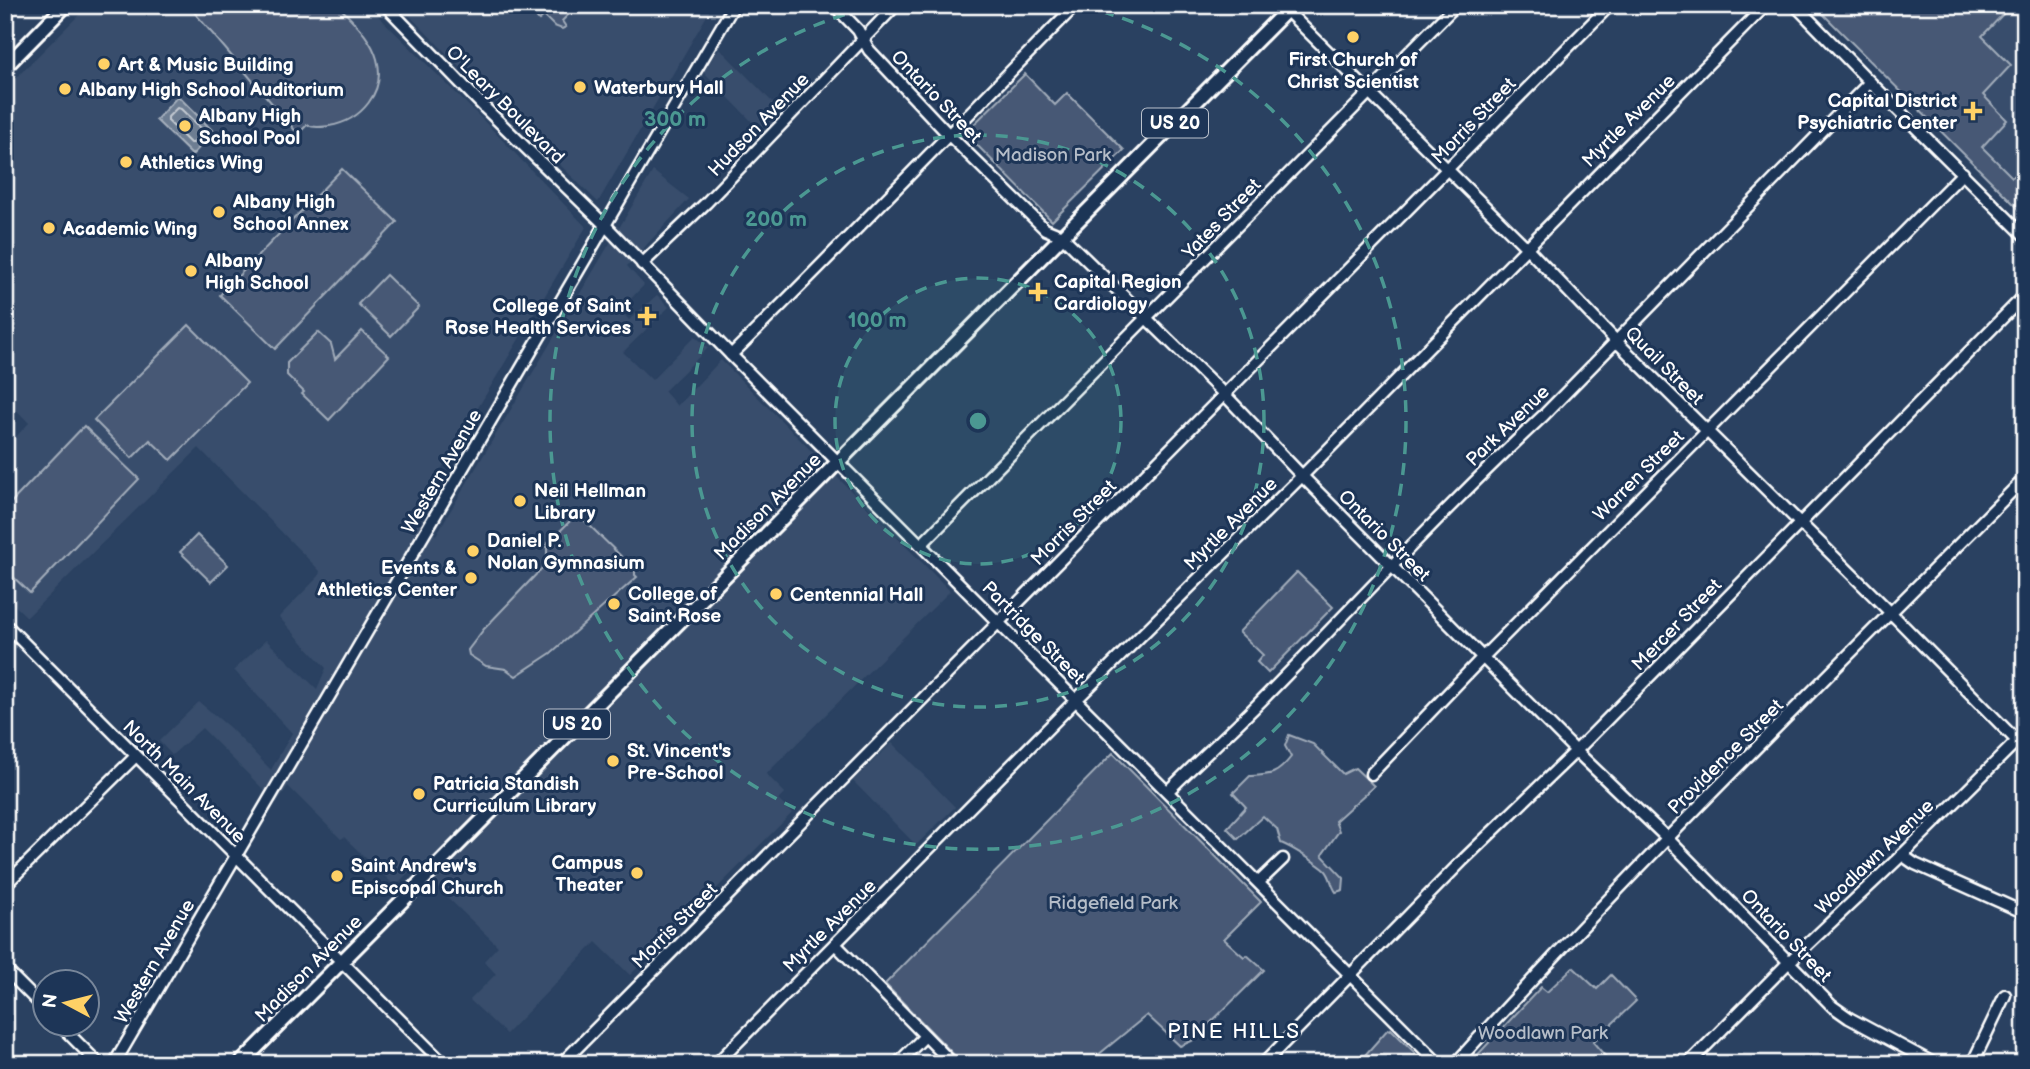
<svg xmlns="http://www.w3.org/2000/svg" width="2030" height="1069" font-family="'Balsamiq Sans',sans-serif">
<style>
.built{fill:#394e6c}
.green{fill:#465975;stroke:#a2acba;stroke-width:2}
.water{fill:#6d7d92;stroke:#a7b1be;stroke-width:2}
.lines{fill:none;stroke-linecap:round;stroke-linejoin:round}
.shore{stroke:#c5cbd3;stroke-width:2}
.minor-casing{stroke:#fff;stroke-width:15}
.major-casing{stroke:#fff;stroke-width:18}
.minor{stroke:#1d3557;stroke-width:10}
.major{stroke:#1d3557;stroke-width:12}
.ring{fill:none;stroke:#4b9892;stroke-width:3.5;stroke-dasharray:12 9}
.poi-dot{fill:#ffd166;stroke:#1d3557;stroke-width:2.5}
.labels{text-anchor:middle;stroke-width:6;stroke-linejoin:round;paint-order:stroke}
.shield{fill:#1d3557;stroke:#bbc2cd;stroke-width:2}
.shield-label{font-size:18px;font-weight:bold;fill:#fff}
.poi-label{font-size:19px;font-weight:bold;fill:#fff;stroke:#1d3557;text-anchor:start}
.street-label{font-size:19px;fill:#fff;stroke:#1d3557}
.park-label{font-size:19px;fill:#b5bdc8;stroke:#1d3557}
.neighbourhood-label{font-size:21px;letter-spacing:2px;fill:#fff;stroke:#1d3557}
.centre{fill:#4b9892;stroke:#1d3557;stroke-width:3.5}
.ring-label{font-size:21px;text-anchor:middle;font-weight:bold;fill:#4b9892;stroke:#1d3557;stroke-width:6;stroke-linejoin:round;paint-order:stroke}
</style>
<rect width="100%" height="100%" fill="#2a4161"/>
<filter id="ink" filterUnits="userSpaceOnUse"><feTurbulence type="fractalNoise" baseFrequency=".0143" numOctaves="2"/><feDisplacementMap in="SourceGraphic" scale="14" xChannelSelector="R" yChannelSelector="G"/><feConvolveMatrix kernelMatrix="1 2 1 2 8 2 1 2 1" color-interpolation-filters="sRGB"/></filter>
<g filter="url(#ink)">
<g class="built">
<path d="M89,5H367L481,118L586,227L412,518L419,524L436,535L653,171L689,199L627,266L644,285L620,310L629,320L657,295L669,307L623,352L652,380L695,336L708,348L664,391L677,406L721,360L950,591L766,774L785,793L778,800L792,813L630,975L596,942L506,1034L470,1000L496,974L484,961L498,946L415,866L395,886L344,837L341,839L288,786L277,803L202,728L172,755L159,741L199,702L230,728L271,770L292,733L234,670L266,640L317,689L326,668L279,617L319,576L320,571L199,448L27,617L5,596V448L29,423L5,398V89Z"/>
<path d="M399,5H713L598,202L465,72Z"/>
<path d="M1816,5H2025V216Z"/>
<path d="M719,48L781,111L760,130L704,72Z"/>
<path d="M892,743L955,807L916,845L853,781Z"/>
</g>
<g class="green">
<path d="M188,5H338C353,22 371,37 377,59C386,92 361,121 329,126C321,127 315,128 307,125L298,134Z"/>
<path d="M526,5H578L562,21L566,27L562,29L554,26L544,16L539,20Z"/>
<path d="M1814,5H2003L2007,10L1982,36L2011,65L1983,95L2007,120L1982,147L2012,177L2017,174L2022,179L2025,177V215Z"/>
<path d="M1025,74L1055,105L1067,93L1124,150L1052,221L965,133Z"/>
<path d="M342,169L397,222L275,349L220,295Z"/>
<path d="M386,275L419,307L391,336L358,304Z"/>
<path d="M189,325L247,383L171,460L150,440L132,458L94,420Z"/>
<path d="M362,331L389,356L329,420L302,394L304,392L287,375V363L318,332L331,344L335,359Z"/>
<path d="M84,426L139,479L30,593L5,569V509Z"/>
<path d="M575,516L579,519H583L635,570V575L637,577L551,653L516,676L506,669L486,666L469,655L468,650L484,629L547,563V544Z"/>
<path d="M197,535L228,565L211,582L180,552Z"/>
<path d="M1297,572L1333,607L1268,673L1257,662L1263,655L1239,632Z"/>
<path d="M1289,735L1313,744L1343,774L1355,768L1374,786L1335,821L1339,831L1322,855L1344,878L1343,890L1336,892C1331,885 1331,877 1326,871C1319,864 1291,847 1281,843L1277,829L1263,816L1238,839L1227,828L1246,807L1233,793L1250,776C1271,775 1277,775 1291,757L1285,746Z"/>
<path d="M1113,753L1261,902L1224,939L1244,957L1247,955L1264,970L1192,1041L1180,1046L1147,1015L1087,1064H963L885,984Z"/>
<path d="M1573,967L1597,989L1611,975L1636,1001L1593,1042L1612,1064H1469L1541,987L1547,992Z"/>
<path d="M1388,1029L1390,1030L1391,1029L1426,1064H1357Z"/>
</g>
<path class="water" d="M178,96L214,132L192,155L156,120Z"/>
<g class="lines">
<path class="shore" d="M177,108L181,109L203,130L202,134L193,143H190L168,121V117Z"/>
<g class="minor-casing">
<g id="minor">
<path d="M385,5L487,110L605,225L731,355L1439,1064"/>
<path d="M834,5L858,30L869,50L948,134L1045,229L1062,236L1224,394L1302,476L1576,751L1668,839L1832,1006L1849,1018L1935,1064"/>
<path d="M1281,5L1526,247L1616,341L1891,613L2025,749"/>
<path d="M1795,5L1870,82L2025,236"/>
<path d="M642,264L706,203L896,5"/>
<path d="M731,355C848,240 961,121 1076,5"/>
<path d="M921,545L1456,5"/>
<path d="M5,624L444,1064"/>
<path d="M1371,774L1483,657L1963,173"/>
<path d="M1168,791C1197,762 1227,735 1256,706C1352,609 1444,508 1544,415L1870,82"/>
<path d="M1902,855L1915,864L2025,913"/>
<path d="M1259,882L1283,859"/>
<path d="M5,885L136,756"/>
<path d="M835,944L953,1064"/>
<path d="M5,969L46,1010"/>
<path d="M59,1024L99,1064"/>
<path d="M114,1064L734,5"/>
<path d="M561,1064L1610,5"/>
<path d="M716,1064L1077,699L1302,476L1766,5"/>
<path d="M897,1064L925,1036"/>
<path d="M1263,1064L1463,860L1576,751L2025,295"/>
<path d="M1455,1064C1638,862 1833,671 2025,478"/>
<path d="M1688,1064L1789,962L1902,855L2025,733"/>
<path d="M1972,1064L2005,995"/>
</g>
</g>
<g class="major-casing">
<g id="major">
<path d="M5,67L66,5"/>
<path d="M240,1064L1292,5"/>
</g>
</g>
<use href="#minor" class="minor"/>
<use href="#major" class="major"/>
</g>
</g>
<circle cx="978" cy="421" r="143" fill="#4b9892" fill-opacity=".12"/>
<g class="ring">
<circle cx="978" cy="421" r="143"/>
<circle cx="978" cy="421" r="286"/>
<path d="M1082 6A428 428 0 1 1 874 6"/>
</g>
<g class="poi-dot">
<circle cx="1353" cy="37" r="7"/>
<circle cx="104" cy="64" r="7"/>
<circle cx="580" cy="87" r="7"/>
<circle cx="65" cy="89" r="7"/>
<path d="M1969.5 100.5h7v7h7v7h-7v7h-7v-7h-7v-7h7z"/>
<circle cx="185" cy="126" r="7"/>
<circle cx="126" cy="162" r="7"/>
<circle cx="219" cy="212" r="7"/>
<circle cx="49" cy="228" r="7"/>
<circle cx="191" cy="271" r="7"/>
<path d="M1034.5 281.5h7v7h7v7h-7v7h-7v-7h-7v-7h7z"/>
<path d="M643.5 305.5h7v7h7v7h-7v7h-7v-7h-7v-7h7z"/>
<circle cx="520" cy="501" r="7"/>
<circle cx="473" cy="551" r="7"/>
<circle cx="471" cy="578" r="7"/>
<circle cx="776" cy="594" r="7"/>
<circle cx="614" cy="604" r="7"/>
<circle cx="613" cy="761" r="7"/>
<circle cx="419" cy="794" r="7"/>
<circle cx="637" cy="873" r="7"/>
<circle cx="337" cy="876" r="7"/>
</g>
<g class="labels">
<g class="shield">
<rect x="1142" y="108.5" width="66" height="29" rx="5"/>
<rect x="544" y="709.5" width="66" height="29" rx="5"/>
</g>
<g class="shield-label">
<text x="1175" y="129">US 20</text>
<text x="577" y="730">US 20</text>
</g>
<g class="poi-label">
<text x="1353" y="66" text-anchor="middle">First Church of<tspan x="1353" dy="22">Christ Scientist</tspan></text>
<text x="118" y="71">Art &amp; Music Building</text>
<text x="594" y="94">Waterbury Hall</text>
<text x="79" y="96">Albany High School Auditorium</text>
<text x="1957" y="107" text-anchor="end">Capital District<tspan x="1957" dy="22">Psychiatric Center</tspan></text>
<text x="199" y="122">Albany High<tspan x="199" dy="22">School Pool</tspan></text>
<text x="140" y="169">Athletics Wing</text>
<text x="233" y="208">Albany High<tspan x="233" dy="22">School Annex</tspan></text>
<text x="63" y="235">Academic Wing</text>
<text x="205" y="267">Albany<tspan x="205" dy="22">High School</tspan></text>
<text x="1054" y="288">Capital Region<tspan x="1054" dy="22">Cardiology</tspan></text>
<text x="631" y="312" text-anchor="end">College of Saint<tspan x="631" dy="22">Rose Health Services</tspan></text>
<text x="534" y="497">Neil Hellman<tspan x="534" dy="22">Library</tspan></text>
<text x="487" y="547">Daniel P.<tspan x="487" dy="22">Nolan Gymnasium</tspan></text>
<text x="457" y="574" text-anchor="end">Events &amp;<tspan x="457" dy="22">Athletics Center</tspan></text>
<text x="628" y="600">College of<tspan x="628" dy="22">Saint Rose</tspan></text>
<text x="790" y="601">Centennial Hall</text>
<text x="627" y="757">St. Vincent's<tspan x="627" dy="22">Pre-School</tspan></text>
<text x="433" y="790">Patricia Standish<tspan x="433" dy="22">Curriculum Library</tspan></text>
<text x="623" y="869" text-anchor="end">Campus<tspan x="623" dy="22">Theater</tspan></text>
<text x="351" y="872">Saint Andrew's<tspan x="351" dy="22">Episcopal Church</tspan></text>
</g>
<g class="street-label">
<text transform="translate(937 96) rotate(46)" y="7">Ontario Street</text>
<text transform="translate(506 104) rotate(45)" y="7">O'Leary Boulevard</text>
<text transform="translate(1473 120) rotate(-46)" y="7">Morris Street</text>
<text transform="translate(1628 120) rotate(-45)" y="7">Myrtle Avenue</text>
<text transform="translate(758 124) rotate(-46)" y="7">Hudson Avenue</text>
<text transform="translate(1221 218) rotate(-46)" y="7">Yates Street</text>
<text transform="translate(1665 365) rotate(45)" y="7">Quail Street</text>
<text transform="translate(1507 425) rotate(-44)" y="7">Park Avenue</text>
<text transform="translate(441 471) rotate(-60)" y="7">Western Avenue</text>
<text transform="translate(1638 475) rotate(-45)" y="7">Warren Street</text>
<text transform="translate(767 506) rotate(-45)" y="7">Madison Avenue</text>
<text transform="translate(1073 522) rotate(-45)" y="7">Morris Street</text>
<text transform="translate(1230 523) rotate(-45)" y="7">Myrtle Avenue</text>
<text transform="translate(1385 535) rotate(45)" y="7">Ontario Street</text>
<text transform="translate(1676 624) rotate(-46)" y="7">Mercer Street</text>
<text transform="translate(1034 632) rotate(45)" y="7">Partridge Street</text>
<text transform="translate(1725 756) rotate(-45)" y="7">Providence Street</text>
<text transform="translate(185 781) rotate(45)" y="7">North Main Avenue</text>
<text transform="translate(1874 856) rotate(-44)" y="7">Woodlawn Avenue</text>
<text transform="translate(674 925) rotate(-45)" y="7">Morris Street</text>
<text transform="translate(829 925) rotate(-45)" y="7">Myrtle Avenue</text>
<text transform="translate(1787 935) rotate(46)" y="7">Ontario Street</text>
<text transform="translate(154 961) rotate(-60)" y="7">Western Avenue</text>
<text transform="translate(308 968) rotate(-45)" y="7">Madison Avenue</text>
</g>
<g class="park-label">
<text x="1053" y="161">Madison Park</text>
<text x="1113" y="909">Ridgefield Park</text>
<text x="1543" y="1039">Woodlawn Park</text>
</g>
<g class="neighbourhood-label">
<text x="1234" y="1038">PINE HILLS</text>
</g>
</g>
<circle cx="978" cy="421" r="10" class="centre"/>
<g class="ring-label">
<text x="675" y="126">300 m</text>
<text x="776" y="226">200 m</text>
<text x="877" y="327">100 m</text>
</g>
<rect width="2030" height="1069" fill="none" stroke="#1d3557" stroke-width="28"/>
<rect x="14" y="14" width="2002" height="1041" fill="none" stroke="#fff" stroke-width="2.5" filter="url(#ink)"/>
<g transform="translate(66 1003) rotate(277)"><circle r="33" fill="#1d3557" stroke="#77869a" stroke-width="2"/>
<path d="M0-5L12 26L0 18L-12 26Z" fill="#ffd166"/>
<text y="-10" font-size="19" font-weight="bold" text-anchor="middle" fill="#ffffff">N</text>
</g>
</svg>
